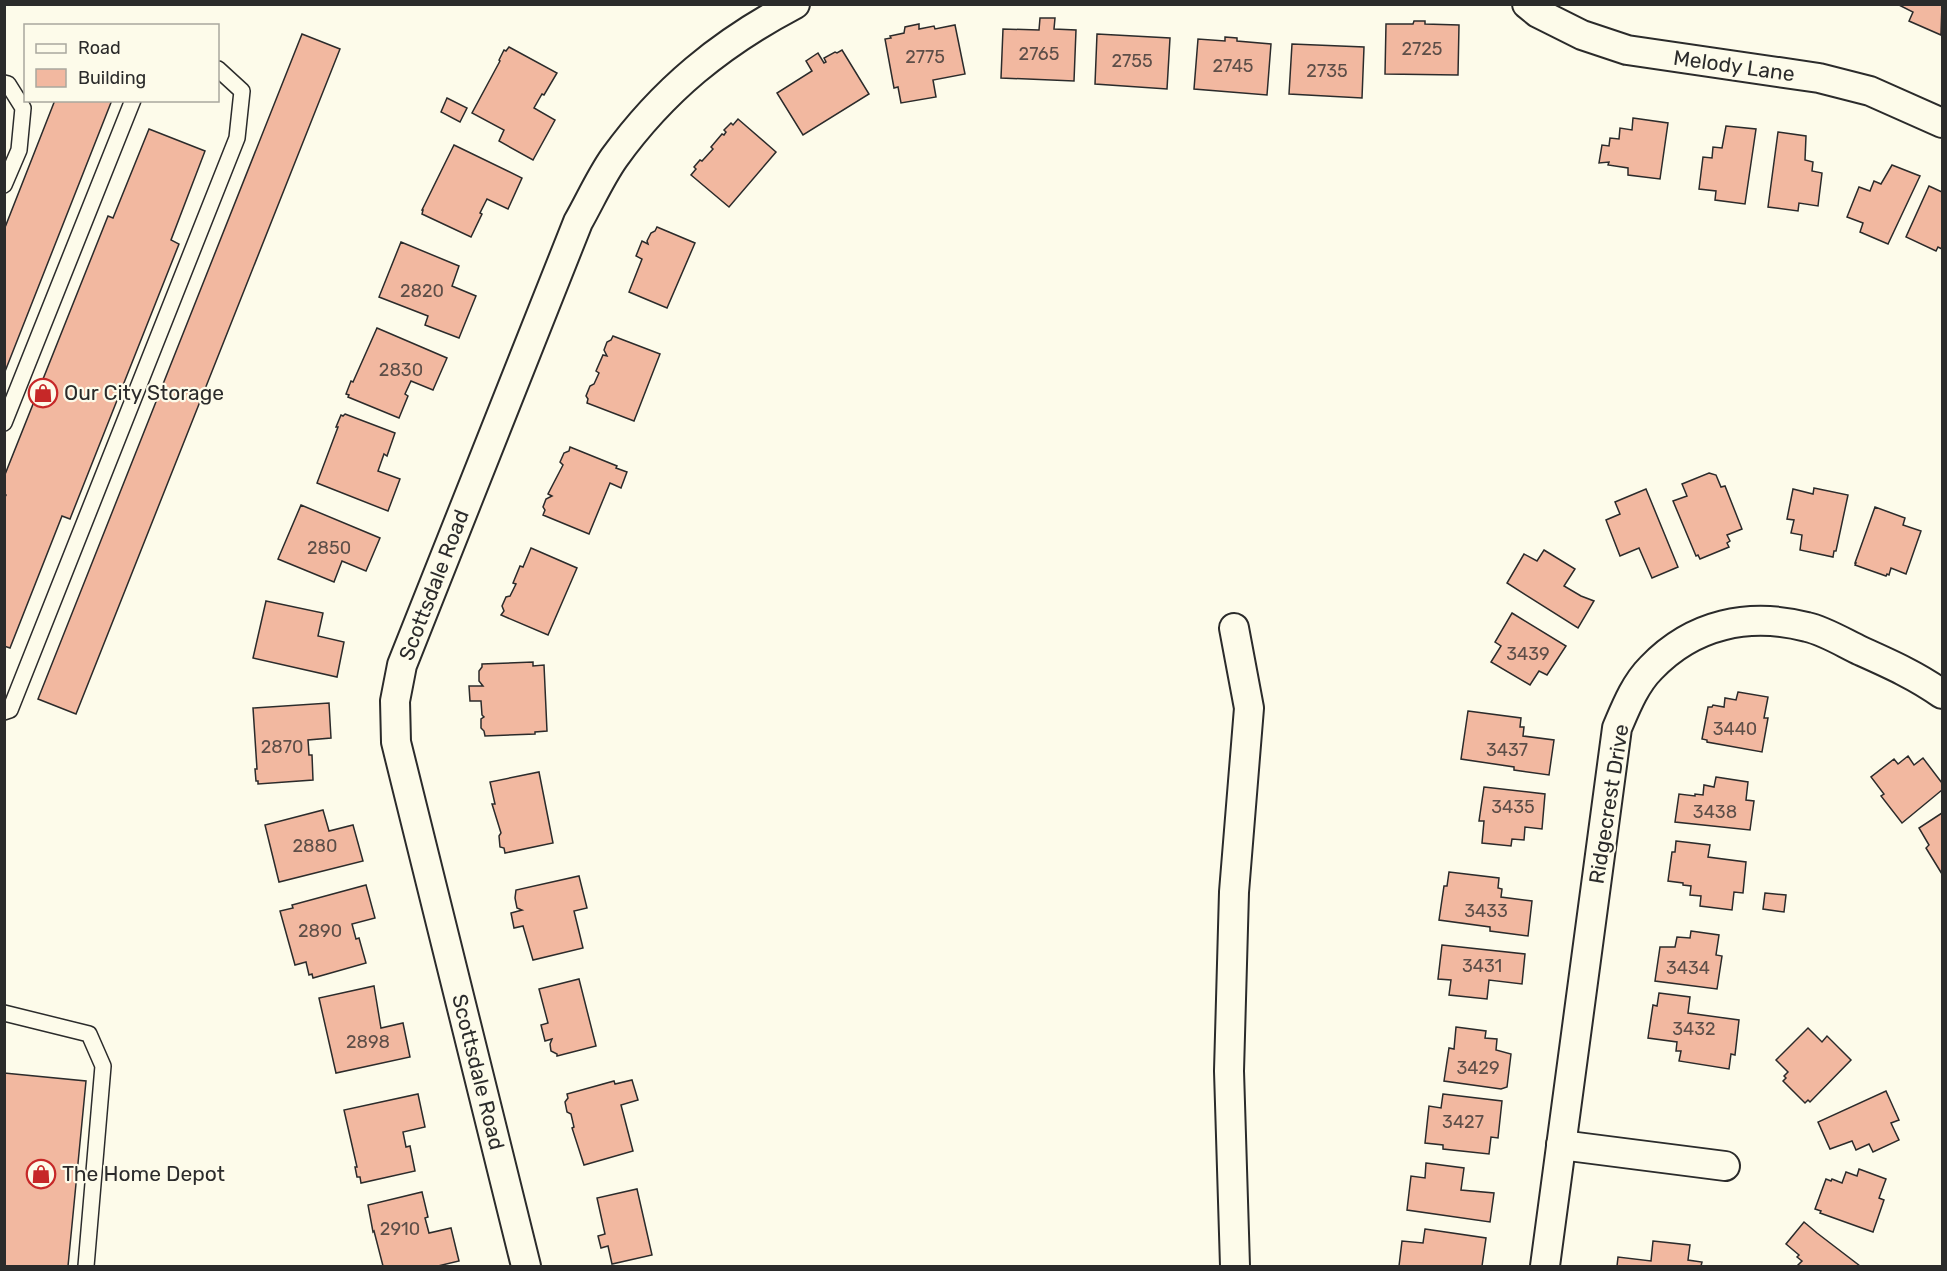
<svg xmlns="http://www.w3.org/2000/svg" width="1947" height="1271" font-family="Rubik,sans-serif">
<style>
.building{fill:#f2b8a0;stroke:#2b2b2b;stroke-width:1.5}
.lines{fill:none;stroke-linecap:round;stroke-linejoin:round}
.lane-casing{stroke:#2b2b2b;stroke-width:18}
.street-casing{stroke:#2b2b2b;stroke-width:32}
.lane{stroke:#fdfbea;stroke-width:15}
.street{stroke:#fdfbea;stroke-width:28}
.labels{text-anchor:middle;stroke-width:4.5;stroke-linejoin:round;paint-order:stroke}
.number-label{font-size:18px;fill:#5d4e48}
.street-label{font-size:21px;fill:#2b2b2b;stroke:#fdfbea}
.poi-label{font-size:21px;fill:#2b2b2b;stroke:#fdfbea;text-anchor:start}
</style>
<rect width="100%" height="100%" fill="#fdfbea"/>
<g class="building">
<path d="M1942,4L1941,35L1909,21L1913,12L1899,5Z"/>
<path d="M1040,18H1055L1054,29L1076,30L1074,81L1001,78L1003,29L1039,30Z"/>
<path d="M1414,21H1425V24L1459,25L1458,75L1385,74L1386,24H1413Z"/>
<path d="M919,24V29L934,26L935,29L955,25L965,74L933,80L936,97L901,103L898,87L894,88L885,39L891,38L890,36L904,33L905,27Z"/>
<path d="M302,34L340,49L76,714L38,699Z"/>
<path d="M1097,34L1170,38L1167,89L1095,84Z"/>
<path d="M1225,37L1237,38V41L1271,44L1267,95L1194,89L1198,39L1225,41Z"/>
<path d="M1292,44L1364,47L1362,98L1289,94Z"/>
<path d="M509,47L557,73L544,95L542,94L534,108L555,120L533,160L499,141L504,130L472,113L500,61L499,60L504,50L506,51Z"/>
<path d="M842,50L869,94L803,135L777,93L812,71L806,61L818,53L824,63L826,62L824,58L835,52L837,53Z"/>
<path d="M447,98L467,108L460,122L441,112Z"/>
<path d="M55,100H112L4,374V230Z"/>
<path d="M1633,118L1668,123L1660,179L1628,175V168L1608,165L1609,162L1599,163L1602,145L1609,146L1610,138L1619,139L1620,128L1632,130Z"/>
<path d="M738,119L776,152L729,207L691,175L696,169L694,167L700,160L702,161L713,149L711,147L722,134L724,135L726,132L724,130L731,123L733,125Z"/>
<path d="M1726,126L1756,129L1745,204L1715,200L1716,191L1699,189L1703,157L1712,158L1713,147L1722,148Z"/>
<path d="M149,129L205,151L171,240L179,244L70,519L62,516L10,648L4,646V499L6,495L4,494V477L108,216L113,218Z"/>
<path d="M1778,132L1806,136L1805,160L1813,162L1812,171L1822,173L1818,206L1799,203L1798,211L1768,207Z"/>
<path d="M454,145L522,178L508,209L487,199L480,213L482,214L471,237L422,214L423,210H422Z"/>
<path d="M1892,165L1920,176L1888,244L1860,232L1863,223L1847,217L1859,187L1870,191L1874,181L1881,184Z"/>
<path d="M1929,186L1942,192V249L1938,247L1936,251L1906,237Z"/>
<path d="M657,227L695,243L667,308L629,292L642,259L636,256L642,241L648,244L647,241L651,233L655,231Z"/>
<path d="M401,242L459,266L452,286L476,296L459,338L425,325L428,316L379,297Z"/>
<path d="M377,328L447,358L433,390L411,381L405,394L408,396L399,418L348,397L349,395L346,394L351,381L353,382Z"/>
<path d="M613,336L660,354L634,421L587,403L588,399L586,396L590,386L594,384L599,373L596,371L603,355L607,356L604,350L607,342L611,340Z"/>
<path d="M345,414L395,433L387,456L384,454L378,471L400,479L388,511L317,483L338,427H336L341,415L343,416Z"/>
<path d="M570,447L617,466L616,468L627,472L621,488L610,483L589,534L543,515L545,510L543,507L546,499L552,496L548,494L563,465L560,462L564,453L569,451Z"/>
<path d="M1709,473L1716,475L1721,487L1725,486L1742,529L1727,535L1730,541L1727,543L1729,547L1700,559L1698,555L1696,556L1673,501L1687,496L1682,484Z"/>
<path d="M1814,488L1848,495L1836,551H1834L1833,557L1800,550L1802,535L1791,533L1794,520L1787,519L1793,489L1813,494Z"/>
<path d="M1646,489L1678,567L1652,578L1639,548L1620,556L1606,520L1620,514L1615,502Z"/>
<path d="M301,505L380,538L366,571L342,561L334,582L278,559Z"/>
<path d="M1875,507L1905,518L1903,525L1921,531L1906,574L1891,568L1889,575L1887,574L1886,576L1855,565L1856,563H1855Z"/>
<path d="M531,548L577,568L548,635L501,615L504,611L502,606L506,597L510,596L516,584L513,583L520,566L523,567Z"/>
<path d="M1544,550L1575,569L1564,586L1581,596L1594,601L1578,628L1507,583L1524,554L1537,561Z"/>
<path d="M266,601L323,613L318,636L344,642L337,677L253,658Z"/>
<path d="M1512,613L1566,646L1547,675L1539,671L1530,685L1491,662L1501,646L1495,642Z"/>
<path d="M533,662V666L544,665L547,731L535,732V734L485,736L484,731L481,728V719L484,717L482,715L481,701H470L469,686H483L479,681V671L482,667V664Z"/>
<path d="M1738,692L1768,697L1764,718H1768L1762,752L1707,742V740L1702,739L1708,707H1712L1713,705L1724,707L1725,698L1736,700Z"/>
<path d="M329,703L331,738L308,740L309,755H312L313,780L258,784V781H256L255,769H257L253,708Z"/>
<path d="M1468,711L1521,718L1520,727H1524L1523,736L1554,740L1549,775L1514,770V767L1461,759Z"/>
<path d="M1908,756L1914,765L1923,758L1942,783V790L1902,823L1881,796L1884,794L1871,777L1894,759L1898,764Z"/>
<path d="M539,772L553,843L505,853L504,848L500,847L499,836L501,833L492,804H495L490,782Z"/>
<path d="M1716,777L1748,782L1746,800L1754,801L1750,830L1675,822L1679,794L1695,796V794L1703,795L1704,785L1714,787Z"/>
<path d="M1484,787L1545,794L1542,829L1525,827L1524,840L1512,839L1511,846L1482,843L1484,821H1479Z"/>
<path d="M323,810L329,831L353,825L363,861L279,882L265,825Z"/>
<path d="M1942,813V874L1926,848L1929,845L1919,828Z"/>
<path d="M1676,841L1710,845L1708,857L1746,862L1743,893L1734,892L1732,910L1700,906L1701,896L1690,895L1691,886L1683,885V883L1668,881L1672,852H1675Z"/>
<path d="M1449,872L1499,878L1498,888L1502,889L1501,897L1532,901L1528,936L1490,931V927L1439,920L1444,886H1447Z"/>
<path d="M579,876L587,908L574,911L583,948L533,960L523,926L514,928L511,913L522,910L517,908L515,898L516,890Z"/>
<path d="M366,885L375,918L352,924L356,939L359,938L366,963L313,978L312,974L309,975L306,962L295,965L280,911L293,908L292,905Z"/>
<path d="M1765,893L1786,895L1784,912L1763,909Z"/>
<path d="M1691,931L1719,935L1716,955L1722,956L1717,989L1655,981L1660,947H1675L1677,937L1690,938Z"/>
<path d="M1442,945L1525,954L1522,984L1489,980L1487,999L1449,995L1451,980L1438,979Z"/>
<path d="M579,979L596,1046L557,1056V1054L551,1051L550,1044L552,1039L545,1041L541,1025L548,1023L539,989Z"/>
<path d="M374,986L381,1028L403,1023L410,1057L336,1073L319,998Z"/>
<path d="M1659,993L1690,997L1688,1013L1739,1020L1735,1055L1731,1054L1729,1069L1679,1061L1681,1051H1676L1677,1042L1648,1038L1653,1005L1657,1006Z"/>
<path d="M1456,1027L1486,1031L1485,1038L1497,1039L1496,1050L1511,1054L1507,1087L1501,1089L1444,1081L1449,1048L1454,1049Z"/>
<path d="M1808,1028L1822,1042L1827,1036L1851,1060L1810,1102L1808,1100L1805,1103L1783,1081L1786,1078L1784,1076L1788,1072L1776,1060Z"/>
<path d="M4,1073L86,1081L68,1266H4Z"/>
<path d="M632,1080L638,1100L621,1105L633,1151L584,1165L572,1128L574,1127L571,1114L567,1112L565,1102L568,1098L567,1094L614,1081L615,1084Z"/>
<path d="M1886,1091L1899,1120L1891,1123L1899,1140L1873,1152L1869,1144L1856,1150L1852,1141L1830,1149L1818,1122Z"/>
<path d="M418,1094L425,1127L403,1132L406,1147L410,1146L415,1171L361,1183L360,1177H357L355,1167H357L344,1110Z"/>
<path d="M1443,1094L1502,1101L1498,1138L1491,1137L1489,1154L1443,1149V1145L1425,1143L1429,1106L1441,1108Z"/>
<path d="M1426,1163L1464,1168L1461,1190L1494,1193L1490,1222L1407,1210L1411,1176L1425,1178Z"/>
<path d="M1859,1169L1886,1179L1879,1198L1884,1200L1873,1232L1820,1213L1821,1211L1815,1209L1826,1179L1831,1181L1832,1179L1842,1183L1846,1172L1857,1176Z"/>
<path d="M637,1189L652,1255L612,1264L608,1246L601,1248L598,1236L605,1234L597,1198Z"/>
<path d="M422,1192L428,1217L425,1218L429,1233L451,1228L459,1261L438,1266H383L374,1231L373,1232L368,1205Z"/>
<path d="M1804,1222L1817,1233L1860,1266H1797L1802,1261L1797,1257L1799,1255L1786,1244Z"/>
<path d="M1425,1229L1486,1238L1482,1266H1399L1402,1241L1423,1243Z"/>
<path d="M1653,1241L1690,1245L1688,1260L1702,1262L1701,1266H1617L1618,1257L1651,1261Z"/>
</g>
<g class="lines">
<g class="lane-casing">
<g id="lane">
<path d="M4,83L8,84L23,108L19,150L4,185"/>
<path d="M4,423L133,100"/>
<path d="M4,712L10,710L237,138L242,91L218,69"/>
<path d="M4,1013L89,1034L103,1066L86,1266"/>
</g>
</g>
<g class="street-casing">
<g id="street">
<path d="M1527,4L1538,13L1582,35L1627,50L1819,78L1870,91L1942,123"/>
<path d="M1234,628L1249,708L1234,892L1229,1071L1235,1266"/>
<path d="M1561,1145L1725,1166"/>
<path d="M526,1266L396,742L395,701L402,665L578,222C590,201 600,178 614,158C663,90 721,43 795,4"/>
<path d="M1545,1266L1617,728C1626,707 1635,684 1651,668C1693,624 1749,612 1807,627C1825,631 1844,643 1861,651C1890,664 1917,676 1942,694"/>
</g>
</g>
<use href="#lane" class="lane"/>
<use href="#street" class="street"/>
</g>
<defs>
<g id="shop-ring" transform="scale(1.5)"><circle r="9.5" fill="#fdfbea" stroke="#c62828" stroke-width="1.5"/><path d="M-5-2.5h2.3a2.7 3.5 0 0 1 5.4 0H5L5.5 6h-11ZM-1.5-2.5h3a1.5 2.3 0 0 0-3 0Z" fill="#c62828"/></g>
</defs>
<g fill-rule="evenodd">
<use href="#shop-ring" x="43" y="393"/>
<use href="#shop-ring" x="41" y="1174"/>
</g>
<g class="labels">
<g class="number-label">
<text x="1422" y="55">2725</text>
<text x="1039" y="60">2765</text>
<text x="925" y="63">2775</text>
<text x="1132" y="67">2755</text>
<text x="1233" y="72">2745</text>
<text x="1327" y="77">2735</text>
<text x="422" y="297">2820</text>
<text x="401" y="376">2830</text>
<text x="329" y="554">2850</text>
<text x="1528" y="660">3439</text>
<text x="1735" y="735">3440</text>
<text x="282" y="753">2870</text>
<text x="1507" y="756">3437</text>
<text x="1513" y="813">3435</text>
<text x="1715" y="818">3438</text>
<text x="315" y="852">2880</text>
<text x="1486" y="917">3433</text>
<text x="320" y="937">2890</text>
<text x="1482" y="972">3431</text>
<text x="1688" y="974">3434</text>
<text x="1694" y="1035">3432</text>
<text x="368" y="1048">2898</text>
<text x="1478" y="1074">3429</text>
<text x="1463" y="1128">3427</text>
<text x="400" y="1235">2910</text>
</g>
<g class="street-label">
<text transform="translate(1734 66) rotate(8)" y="7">Melody Lane</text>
<text transform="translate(434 585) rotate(-69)" y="7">Scottsdale Road</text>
<text transform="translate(1609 804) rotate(-81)" y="7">Ridgecrest Drive</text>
<text transform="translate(478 1072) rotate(76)" y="7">Scottsdale Road</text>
</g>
<g class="poi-label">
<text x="64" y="400">Our City Storage</text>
<text x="62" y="1181">The Home Depot</text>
</g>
</g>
<rect width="1947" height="1271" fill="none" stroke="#2b2b2b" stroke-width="12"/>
<rect x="24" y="24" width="195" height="78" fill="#fdfbea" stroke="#a9a89e" stroke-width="1.5"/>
<rect x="36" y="44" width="30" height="9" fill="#fdfbea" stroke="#a9a89e" stroke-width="1.5"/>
<text x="78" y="54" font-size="18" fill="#2b2b2b">Road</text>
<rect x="36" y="69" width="30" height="18" fill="#f2b8a0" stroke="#a9a89e" stroke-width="1.5"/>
<text x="78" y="84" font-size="18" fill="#2b2b2b">Building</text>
</svg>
